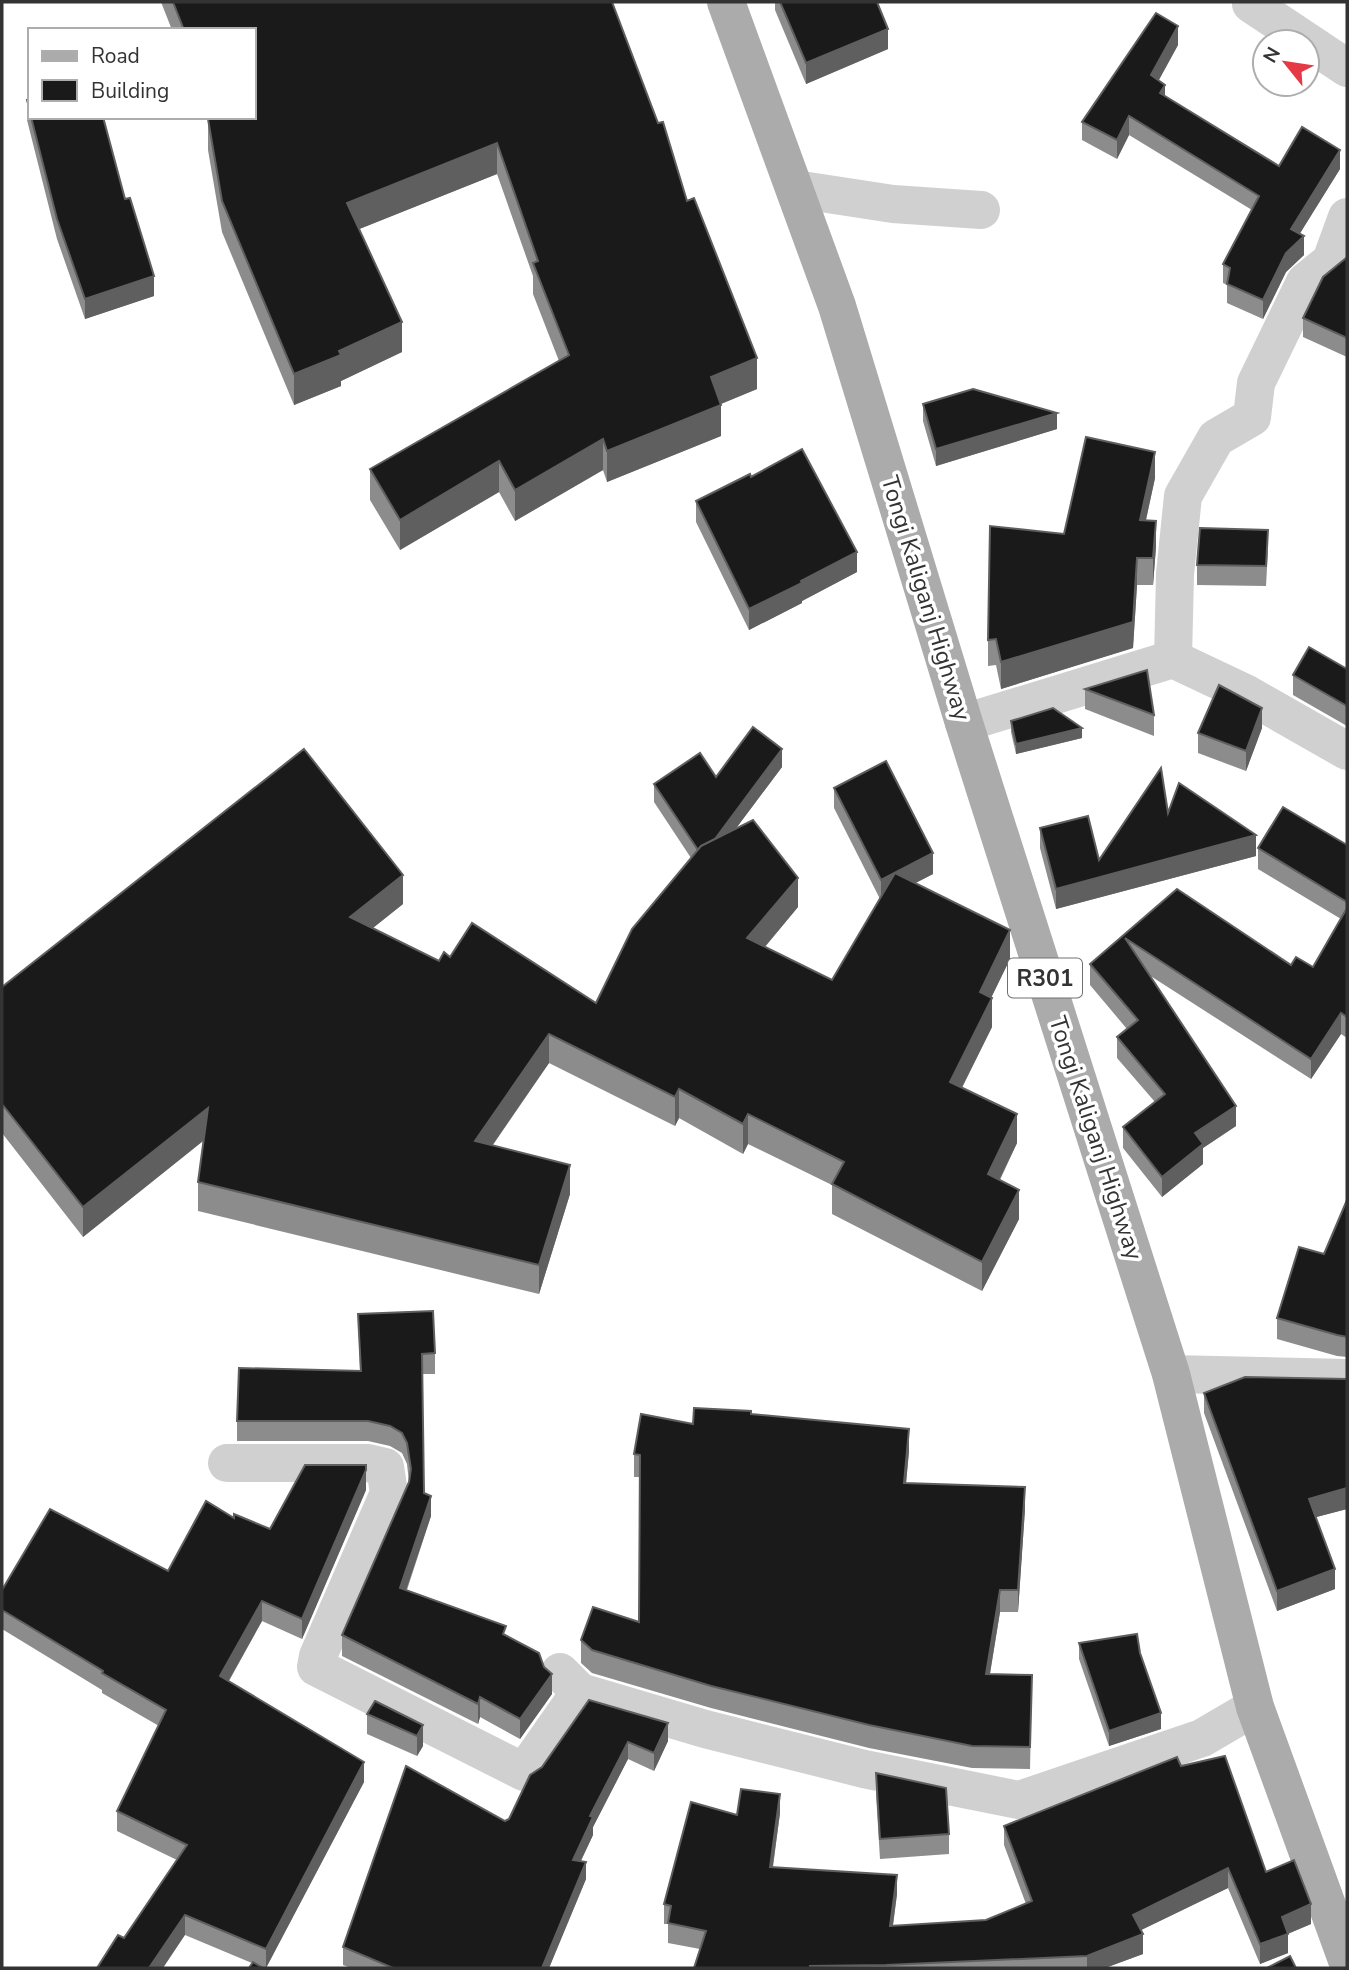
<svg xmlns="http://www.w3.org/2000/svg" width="1349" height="1970" font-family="'Nunito Sans',sans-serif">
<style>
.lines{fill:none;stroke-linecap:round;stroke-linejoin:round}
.minor{stroke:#d0d0d0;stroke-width:38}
.primary{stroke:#ababab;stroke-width:38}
.wall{fill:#8c8c8c}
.shaded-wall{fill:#5f5f5f}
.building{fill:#1a1a1a;stroke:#5f5f5f;stroke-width:2}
.labels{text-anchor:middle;stroke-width:7;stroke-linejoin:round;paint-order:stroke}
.shield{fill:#fff;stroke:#707070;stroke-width:2}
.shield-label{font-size:23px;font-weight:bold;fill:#333}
.street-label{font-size:24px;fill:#333;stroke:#fff}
</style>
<rect width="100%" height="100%" fill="#fff"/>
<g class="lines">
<g class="minor">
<path d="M1251,4L1347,68"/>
<path d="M795,189L893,204L981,210"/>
<path d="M1173,659L1175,574L1183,496L1216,438L1252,417L1256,383L1305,282L1331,261L1347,217"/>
<path d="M964,723L1173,659L1247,694L1347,751"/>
<path d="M1171,1374L1347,1378"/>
<path d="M227,1463H368L385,1467L389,1493L318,1656L316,1667L524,1772L580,1692"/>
<path d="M560,1672L580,1692L705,1729L864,1769L1019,1800L1202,1738L1255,1707"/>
</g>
<path class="primary" d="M726,2L837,306L964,723L1171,1374L1255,1707L1347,1960"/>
</g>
<g class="wall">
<path d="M161,2H612L757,389L721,404V436L607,482L603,470L515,521L499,492L400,550L370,500V469L559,361L533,294V276L497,174L359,229L402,352L341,381V386L294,405L222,232L208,150V120L207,117H254V30H172Z"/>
<path d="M775,2H877L888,49L806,84L775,10Z"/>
<path d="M1178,45L1159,80L1165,96L1279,166L1340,169L1299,234L1304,255L1286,272L1263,319L1227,303V285L1223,283V264L1252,210L1129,135L1117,159L1082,140V122Z"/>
<path d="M30,99V117H103L125,199L154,296L85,319L57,239L27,120V100Z"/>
<path d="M1347,259V357L1303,337V318Z"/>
<path d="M923,404L1057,429L936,466L923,421Z"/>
<path d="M751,477L857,572L802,601V603L749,630L696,522V501Z"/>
<path d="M1155,478L1146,520L1156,547L1153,585H1137L1133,648L1001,689L996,665L988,666V640L1064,534Z"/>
<path d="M1268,550L1266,586L1197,585V565Z"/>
<path d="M1347,669V726L1293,695V675Z"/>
<path d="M1085,689L1154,715V736L1085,709Z"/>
<path d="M1011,721L1082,738L1016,754L1011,732Z"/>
<path d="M1262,728L1246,771L1198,753V733Z"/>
<path d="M782,767L736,828L798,907L765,947L832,980L880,899L834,808V788L933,874L915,883L1010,959L991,997L992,1027L962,1088L1017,1143L1000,1180L1019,1219L982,1291L832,1214V1185L748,1144L743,1154L679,1118L675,1126L549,1063L493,1145L570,1194L539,1294L198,1211V1182L203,1141L83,1237L2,1133V987L403,904L373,928L439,961L450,957L596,1003L691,858L654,802V784L716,777Z"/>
<path d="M1168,813L1256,856L1056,909L1040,848V828L1099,860Z"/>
<path d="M1347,845V1038L1341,1034L1311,1079L1149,975L1236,1126L1203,1148V1164L1162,1197L1123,1148V1127L1155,1102L1117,1058V1037L1127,1029L1090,985V964L1177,889L1291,965L1313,967L1341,919L1258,869V848Z"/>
<path d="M1347,1200V1357L1337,1356L1277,1339V1318L1324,1254Z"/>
<path d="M358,1314L435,1353V1374H422L424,1493L431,1516L407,1590L506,1635L552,1694L520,1739L480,1717L478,1724L342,1656V1635L409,1482L407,1464L402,1453L390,1446L368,1441H237V1421L360,1371Z"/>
<path d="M1347,1379V1509L1316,1517L1335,1589L1277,1611L1204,1413V1393Z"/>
<path d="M751,1414L909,1451L906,1483L1025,1509L1018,1612H1000L990,1674L1032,1675L1030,1769L972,1768L869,1748L711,1708L592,1673L581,1663V1640L639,1622V1477H634V1454L693,1424Z"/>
<path d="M366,1490L302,1639L262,1621L229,1681L364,1782L266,1968H264L185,1935L124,1938L177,1860L117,1831V1811L159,1726L102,1693V1690L2,1629V1590L168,1571L234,1518L270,1529Z"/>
<path d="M1079,1643L1140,1653L1161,1729L1109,1746L1079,1659Z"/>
<path d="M367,1714L423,1725V1746L417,1756L367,1734Z"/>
<path d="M668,1723V1741L654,1771L628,1759L593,1827V1835L581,1861L586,1879L549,1968H351L343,1965V1947L509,1819L530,1775Z"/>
<path d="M1181,1766L1266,1872L1311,1924L1288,1934V1953L1260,1964L1228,1888L1141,1930L1143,1954L1105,1968H694L700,1949L668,1943V1924H664V1904L737,1815L780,1813L773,1867L897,1894L893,1926L986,1920L1026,1904L1004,1845V1826Z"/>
<path d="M876,1773L949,1834V1854L880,1859L876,1794Z"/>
</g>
<g class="shaded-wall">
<path d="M1178,26V45L1151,94V75Z"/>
<path d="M888,29V49L806,84V63Z"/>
<path d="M1165,85V104L1160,93Z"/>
<path d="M1129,116V135L1117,159V140Z"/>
<path d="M497,143V174L347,234V203Z"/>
<path d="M1340,150V169L1291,248V229Z"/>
<path d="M1304,236V255L1286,272L1263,319V300L1286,253Z"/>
<path d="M154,276V296L85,319V299Z"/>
<path d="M402,322V352L341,381V386L294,405V374L339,351Z"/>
<path d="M757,358V389L711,408V377Z"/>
<path d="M721,405V436L607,482V451Z"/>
<path d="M1057,413V429L936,466V449Z"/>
<path d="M603,439V470L515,521V490Z"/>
<path d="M1155,452V478L1140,547V520Z"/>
<path d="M499,461V492L400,550V520Z"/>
<path d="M1156,521V547L1153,585V558Z"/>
<path d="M857,552V572L802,601V603L749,630V609Z"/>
<path d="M1137,558V585L1133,648L1001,689V662Z"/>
<path d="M1262,708V728L1246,771V751Z"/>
<path d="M1082,728V738L1016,754V744Z"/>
<path d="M782,749V767L702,874V856Z"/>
<path d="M1256,835V856L1056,909V889Z"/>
<path d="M933,853V874L881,901V880Z"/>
<path d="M403,875V904L350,946V917Z"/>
<path d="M798,878V907L747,968V938Z"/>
<path d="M1010,930V959L980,1021V992Z"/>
<path d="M992,998V1027L950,1111V1082Z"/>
<path d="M1341,1013V1034L1311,1079V1059Z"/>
<path d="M549,1034V1063L475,1170V1141Z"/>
<path d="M679,1089V1118L675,1126V1097Z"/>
<path d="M1236,1106V1126L1203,1148V1164L1162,1197V1177L1195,1133Z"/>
<path d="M208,1108V1137L83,1237V1207Z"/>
<path d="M748,1114V1144L743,1154V1124Z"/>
<path d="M1017,1114V1143L988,1203V1174Z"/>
<path d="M570,1165V1194L539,1294V1265Z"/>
<path d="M1019,1190V1219L982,1291V1262Z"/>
<path d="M909,1429V1451L904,1505V1483Z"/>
<path d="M366,1470V1490L302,1639V1619Z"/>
<path d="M1025,1487V1509L1018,1612V1590Z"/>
<path d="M1347,1488V1509L1309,1519V1499Z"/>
<path d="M431,1496V1516L400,1608V1588Z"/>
<path d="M1335,1569V1589L1277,1611V1591Z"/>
<path d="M1000,1590V1612L986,1697V1674Z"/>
<path d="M262,1601V1621L220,1696V1676Z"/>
<path d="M552,1674V1694L520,1739V1719Z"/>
<path d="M480,1697V1717L478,1724V1704Z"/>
<path d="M1161,1713V1729L1109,1746V1731Z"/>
<path d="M668,1723V1741L654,1771V1753Z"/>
<path d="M423,1725V1746L417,1756V1736Z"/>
<path d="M628,1742V1759L593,1827V1835L573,1877V1860L590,1816Z"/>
<path d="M364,1762V1782L266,1968V1949Z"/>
<path d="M780,1794V1813L770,1886V1867Z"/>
<path d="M586,1862V1879L549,1968H542Z"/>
<path d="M1228,1868V1888L1133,1934V1915Z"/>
<path d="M897,1875V1894L890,1946V1926Z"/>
<path d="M1311,1904V1924L1287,1934H1288V1953L1260,1964V1944L1282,1917Z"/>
<path d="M185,1915V1935L163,1968H149Z"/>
<path d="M1143,1934V1954L1105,1968H1087V1956Z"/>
</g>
<g class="building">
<path d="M173,2H612L658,123L663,122L687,201L694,198L757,358L711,377L721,405L607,451L603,439L515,490L499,461L400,520L370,469L569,355L533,263L538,261L497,143L347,203L402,322L339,351L341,355L294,374L222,201L208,119L216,117H254V30H184Z"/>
<path d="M780,2H877L888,29L806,63Z"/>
<path d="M1156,13L1178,26L1151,75L1165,85L1160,93L1279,166L1302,127L1340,150L1291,229L1304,236L1286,253L1263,300L1227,284L1230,268L1223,264L1259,196L1129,116L1117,140L1082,122Z"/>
<path d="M30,99V111L27,100Z"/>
<path d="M31,117H103L125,199L130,198L154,276L85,299L57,219Z"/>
<path d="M1346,258L1347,259V338L1303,318L1323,277Z"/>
<path d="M973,389L1057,413L936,449L923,404Z"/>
<path d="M1086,437L1155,452L1140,520L1156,521L1153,558H1137L1133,622L1001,662L996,639L988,640L990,526L1064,534Z"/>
<path d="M802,449L857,552L801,581L802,583L749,609L696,501L750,474L751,477Z"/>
<path d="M1200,528L1268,530L1266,566L1197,565Z"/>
<path d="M1309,647L1347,669V706L1293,675Z"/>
<path d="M1147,670L1154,715L1085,689Z"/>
<path d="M1219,685L1262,708L1246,751L1198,733Z"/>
<path d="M1053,708L1082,728L1016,744L1011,721Z"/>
<path d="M753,727L782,749L715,839L701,846L698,850L654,784L700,753L716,777Z"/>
<path d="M304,749L403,875L350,917L439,961L444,952L450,957L472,923L596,1003L632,929L701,846L753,820L798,878L747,938L832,980L895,873L1010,930L980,992L992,998L950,1082L1017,1114L988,1174L1019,1190L982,1262L832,1184L844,1162L748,1114L743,1124L679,1089L675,1097L549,1034L475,1141L570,1165L539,1265L198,1182L208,1108L83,1207L2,1104V987Z"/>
<path d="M886,761L933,853L881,880L834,788Z"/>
<path d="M1161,768L1168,813L1179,783L1256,835L1056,889L1040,828L1088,816L1099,860Z"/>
<path d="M1283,807L1347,845V902L1258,848Z"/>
<path d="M1177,889L1291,965L1296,957L1313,967L1347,908V1017L1341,1013L1311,1059L1125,938L1236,1106L1195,1133L1203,1144L1162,1177L1123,1127L1165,1094L1117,1037L1138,1020L1090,964Z"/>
<path d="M1347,1200V1337L1337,1335L1277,1318L1299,1247L1324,1254Z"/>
<path d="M433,1311L435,1353L422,1354L424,1493L431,1496L400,1588L506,1626L503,1634L539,1653L544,1667L552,1674L520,1719L480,1697L478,1704L342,1635L409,1482L411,1469L407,1443L402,1433L390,1426L368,1421H237L239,1368L361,1371L358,1314Z"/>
<path d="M1245,1377L1347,1379V1488L1309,1499L1335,1569L1277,1591L1204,1393Z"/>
<path d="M694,1408L751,1411V1414L909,1429L904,1483L1025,1487L1018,1590H1000L986,1674L1032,1675L1030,1747L972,1746L869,1725L711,1686L592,1650L581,1640L593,1607L639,1622L640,1455L634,1454L641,1414L693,1424Z"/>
<path d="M305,1465H366V1470L302,1619L262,1601L220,1676L364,1762L266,1949L185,1915L149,1968H97L118,1935L124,1938L187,1845L117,1811L166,1710L102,1673L103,1671L2,1610V1590L50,1509L168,1571L206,1501L234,1518V1514L270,1529Z"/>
<path d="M1137,1634L1140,1653L1161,1713L1109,1731L1079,1643Z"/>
<path d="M589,1700L668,1723L654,1753L628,1742L590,1816L593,1817L573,1860L586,1862L542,1968H393L343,1947L406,1766L505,1821L509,1819L530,1775L542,1767Z"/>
<path d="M375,1701L423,1725L417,1736L367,1714Z"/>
<path d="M1225,1756L1266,1872L1294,1860L1311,1904L1282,1917L1288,1934L1260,1944L1228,1868L1133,1915L1143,1934L1087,1956L886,1965L810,1966V1968H694L706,1931L668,1923L671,1906L664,1904L691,1802L737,1815L741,1789L780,1794L770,1867L897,1875L890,1926L986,1920L1032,1901L1004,1826L1177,1757L1181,1766Z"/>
<path d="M876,1773L946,1788L949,1834L880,1839Z"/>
<path d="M1290,1956L1296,1968H1267Z"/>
<path d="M253,1962L263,1968H249Z"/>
</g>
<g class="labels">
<rect class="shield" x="1008" y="958.5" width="74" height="39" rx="5"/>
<g class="shield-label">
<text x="1045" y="986">R301</text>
</g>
<g class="street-label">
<text transform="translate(926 598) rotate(73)" y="8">Tongi Kaliganj Highway</text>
<text transform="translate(1096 1138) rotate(72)" y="8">Tongi Kaliganj Highway</text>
</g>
</g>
<rect width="1349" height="1970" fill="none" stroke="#333333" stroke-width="7"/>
<rect x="28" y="28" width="228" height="91" fill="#ffffff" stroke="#adadad" stroke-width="2"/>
<rect x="42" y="51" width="35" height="10" fill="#ababab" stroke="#adadad" stroke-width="2"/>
<text x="91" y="63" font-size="21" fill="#333333">Road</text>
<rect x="42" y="80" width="35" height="21" fill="#1a1a1a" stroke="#adadad" stroke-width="2"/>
<text x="91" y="98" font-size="21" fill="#333333">Building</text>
<g transform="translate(1286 63) rotate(300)"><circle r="33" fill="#ffffff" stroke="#adadad" stroke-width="2"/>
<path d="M0-5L12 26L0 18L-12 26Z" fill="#e63946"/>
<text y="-10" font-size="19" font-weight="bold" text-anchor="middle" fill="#333333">N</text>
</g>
</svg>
